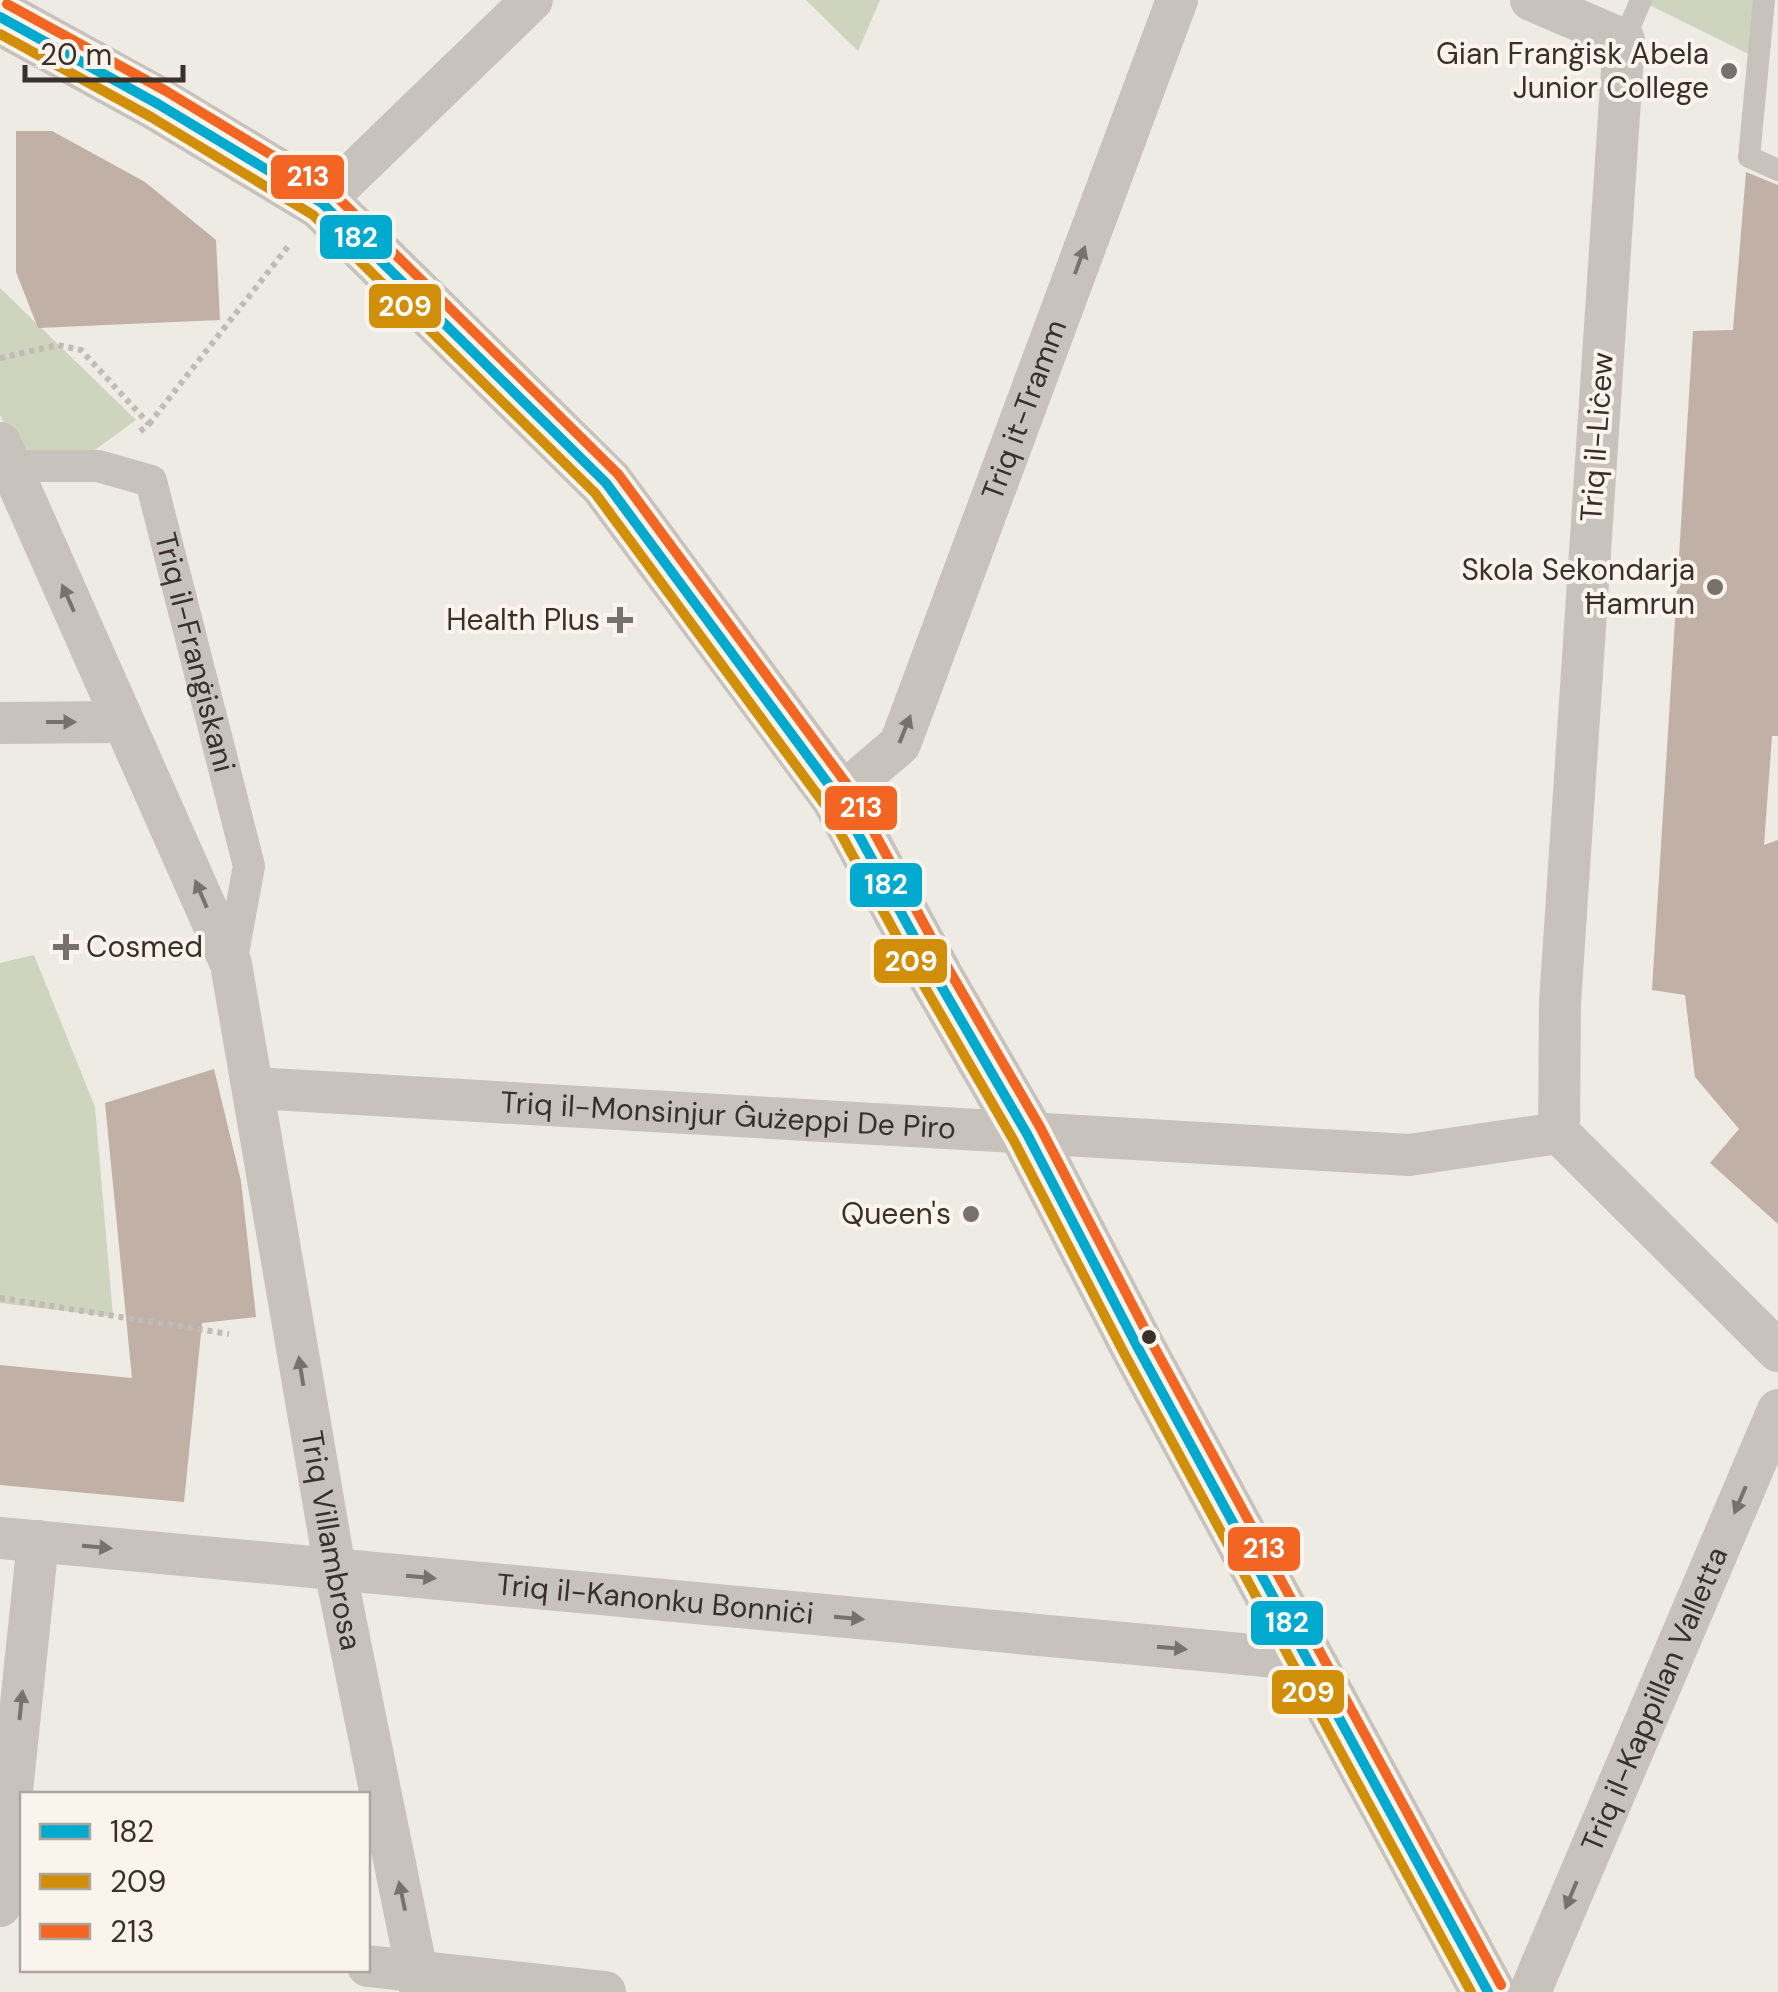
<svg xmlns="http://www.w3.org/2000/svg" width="1778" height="1992" font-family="'DM Sans',sans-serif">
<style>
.green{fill:#ced4be}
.building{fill:#c1b0a6}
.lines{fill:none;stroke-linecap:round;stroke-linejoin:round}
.path{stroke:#c0bbb5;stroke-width:6;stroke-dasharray:5 5;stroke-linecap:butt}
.service{stroke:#c8c2bc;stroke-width:22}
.pedestrian{stroke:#c8c2bc;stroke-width:32}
.minor{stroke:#c8c2bc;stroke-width:42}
.tertiary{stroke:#c8c2bc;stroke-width:55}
.bus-1-casing{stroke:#faf4ec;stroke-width:18}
.bus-2-casing{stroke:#faf4ec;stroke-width:18}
.bus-3-casing{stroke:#faf4ec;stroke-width:18}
.bus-1{stroke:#00a9ce;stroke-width:10}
.bus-2{stroke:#d18e08;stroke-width:10}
.bus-3{stroke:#f26522;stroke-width:10}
.oneway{fill:#79726c}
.poi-dot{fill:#78716b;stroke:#faf4ec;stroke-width:4}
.bus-dot{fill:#39302a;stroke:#faf4ec;stroke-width:4}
.labels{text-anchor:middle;stroke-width:8;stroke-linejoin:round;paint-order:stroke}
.poi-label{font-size:30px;fill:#39302a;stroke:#faf4ec;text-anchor:end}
.street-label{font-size:30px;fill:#39302a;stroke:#faf4ec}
.line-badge{stroke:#faf4ec;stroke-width:4}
.badge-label{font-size:28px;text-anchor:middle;font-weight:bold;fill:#fff}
</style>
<rect width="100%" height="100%" fill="#eeeae4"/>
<g class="green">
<path d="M806,0H880L858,51Z"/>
<path d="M1639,0H1775L1765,62Z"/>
<path d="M0,288L136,420L92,452L21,457L0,415Z"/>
<path d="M34,955L95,1107L113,1317L0,1303V963Z"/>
</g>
<g class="building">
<path d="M16,131H52L145,182L216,240L220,320L38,328L16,272Z"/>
<path d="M1746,172L1778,185V736H1772L1764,845L1778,840V1224L1710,1163L1739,1129L1695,1077L1685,995L1652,990L1693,331L1733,330Z"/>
<path d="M214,1069L241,1181L256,1317L202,1323L184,1502L0,1485V1365L132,1378L105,1103Z"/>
</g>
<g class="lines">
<g class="path">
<path d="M0,358L58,345L81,350L149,424L137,434"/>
<path d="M149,424L290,244"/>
<path d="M0,1298L229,1334"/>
</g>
<g class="service">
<path d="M1764,0L1749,157L1778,170"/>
<path d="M1624,40L1641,0"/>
</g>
<path class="pedestrian" id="s1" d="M10,466H98L151,481L249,866L231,964"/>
<g class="minor">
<path d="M1531,0L1624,40L1560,1003L1559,1133"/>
<path d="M322,203L532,0"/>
<path id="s2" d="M0,443L231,964L335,1569L421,1992"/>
<path d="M0,723L122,722"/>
<path id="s3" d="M838,797L900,744L1177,0"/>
<path id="s4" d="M254,1088L1409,1155L1559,1133"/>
<path d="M1559,1133L1778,1351"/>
<path id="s5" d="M0,1538L1307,1660"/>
<path d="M0,1906L38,1541"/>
<path d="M368,1966L605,1992"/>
<path id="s6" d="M1530,1992L1778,1410"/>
</g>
<path class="tertiary" d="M0,17L158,104L322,203L606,483L838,797L936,977L1027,1134L1138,1348L1488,1992"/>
<g class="bus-1-casing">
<path id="bus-1" d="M0,17L158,104L322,203L606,483L838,797L936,977L1027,1134L1138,1348L1488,1992"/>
</g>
<g class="bus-2-casing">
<path id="bus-2" d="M0,34L151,117L313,215L595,493L825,805L923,984L1014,1141L1125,1355L1471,1992"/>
</g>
<g class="bus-3-casing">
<path id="bus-3" d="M7,4L166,91L331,191L618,474L851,790L949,970L1040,1127L1151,1341L1501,1985"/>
</g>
<use href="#bus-1" class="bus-1"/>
<use href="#bus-2" class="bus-2"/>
<use href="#bus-3" class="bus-3"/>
</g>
<defs><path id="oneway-solid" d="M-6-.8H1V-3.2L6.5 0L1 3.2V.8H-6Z" transform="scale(2.5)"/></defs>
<g class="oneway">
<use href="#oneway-solid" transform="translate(1080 260) rotate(-70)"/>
<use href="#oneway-solid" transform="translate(68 598) rotate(-114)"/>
<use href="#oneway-solid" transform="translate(61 722)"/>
<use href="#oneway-solid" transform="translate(905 729) rotate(-68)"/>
<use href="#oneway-solid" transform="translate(201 894) rotate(-113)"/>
<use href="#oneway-solid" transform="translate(301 1371) rotate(-99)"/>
<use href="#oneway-solid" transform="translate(1740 1500) rotate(113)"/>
<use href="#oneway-solid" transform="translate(97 1547) rotate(5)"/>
<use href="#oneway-solid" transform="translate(421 1577) rotate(5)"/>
<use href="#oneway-solid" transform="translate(849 1618) rotate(5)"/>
<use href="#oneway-solid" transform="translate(1172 1648) rotate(5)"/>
<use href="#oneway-solid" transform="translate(21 1705) rotate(-84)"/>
<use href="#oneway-solid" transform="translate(1571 1895) rotate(113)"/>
<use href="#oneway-solid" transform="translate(402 1896) rotate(-102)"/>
</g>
<g class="poi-dot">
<circle cx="1729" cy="71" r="10"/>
<circle cx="1715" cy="587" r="10"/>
<path d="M615 605h10v10h10v10h-10v10h-10v-10h-10v-10h10z"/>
<path d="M61 932h10v10h10v10h-10v10h-10v-10h-10v-10h10z"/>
<circle cx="971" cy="1214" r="10"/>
</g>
<circle class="bus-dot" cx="1149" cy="1337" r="9"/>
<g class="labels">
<g class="poi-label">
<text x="1709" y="64">Gian Franġisk Abela<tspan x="1709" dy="34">Junior College</tspan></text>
<text x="1695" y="580">Skola Sekondarja<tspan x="1695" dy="34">Ħamrun</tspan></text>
<text x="600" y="630">Health Plus</text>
<text x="86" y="957" text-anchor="start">Cosmed</text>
<text x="951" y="1224">Queen's</text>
</g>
<g class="street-label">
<text dy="10" stroke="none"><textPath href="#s3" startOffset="438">Triq it-Tramm</textPath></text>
<text transform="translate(1597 437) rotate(-86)" y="10">Triq il-Liċew</text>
<text dy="10" stroke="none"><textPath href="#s1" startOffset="320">Triq il-Franġiskani</textPath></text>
<text dy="10" stroke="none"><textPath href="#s4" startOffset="475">Triq il-Monsinjur Ġużeppi De Piro</textPath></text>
<text dy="10" stroke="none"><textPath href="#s2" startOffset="1155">Triq Villambrosa</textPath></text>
<text dy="10" stroke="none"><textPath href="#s5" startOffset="658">Triq il-Kanonku Bonniċi</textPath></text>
<text dy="10" stroke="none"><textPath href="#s6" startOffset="318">Triq il-Kappillan Valletta</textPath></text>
</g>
</g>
<g class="line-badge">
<rect x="269" y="153" width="77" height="48" rx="10" fill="#f26522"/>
<rect x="318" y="213" width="76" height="48" rx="10" fill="#00a9ce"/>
<rect x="367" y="282" width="76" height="48" rx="10" fill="#d18e08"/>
<rect x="823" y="784" width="76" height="48" rx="10" fill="#f26522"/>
<rect x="848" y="861" width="76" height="48" rx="10" fill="#00a9ce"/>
<rect x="872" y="937" width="77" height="48" rx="10" fill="#d18e08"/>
<rect x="1226" y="1525" width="76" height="48" rx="10" fill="#f26522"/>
<rect x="1249" y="1599" width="76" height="48" rx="10" fill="#00a9ce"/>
<rect x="1270" y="1668" width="76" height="48" rx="10" fill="#d18e08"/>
</g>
<g class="badge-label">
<text x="308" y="186">213</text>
<text x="356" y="247">182</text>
<text x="405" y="316">209</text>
<text x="861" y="817">213</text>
<text x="886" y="894">182</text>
<text x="911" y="971">209</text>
<text x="1264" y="1558">213</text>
<text x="1287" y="1632">182</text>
<text x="1308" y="1702">209</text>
</g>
<rect x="20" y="1792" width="350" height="180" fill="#faf4ec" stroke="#ada69e" stroke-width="2.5"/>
<rect x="40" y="1824" width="50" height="15" fill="#00a9ce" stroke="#ada69e" stroke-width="2.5"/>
<text x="110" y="1842" font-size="30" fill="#39302a">182</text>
<rect x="40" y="1874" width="50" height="15" fill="#d18e08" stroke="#ada69e" stroke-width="2.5"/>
<text x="110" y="1892" font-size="30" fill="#39302a">209</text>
<rect x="40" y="1924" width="50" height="15" fill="#f26522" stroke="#ada69e" stroke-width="2.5"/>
<text x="110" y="1942" font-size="30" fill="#39302a">213</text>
<path d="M25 65v15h158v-15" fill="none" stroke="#39302a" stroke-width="5"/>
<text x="40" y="65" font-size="30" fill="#39302a" stroke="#faf4ec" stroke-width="8" paint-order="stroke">20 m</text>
</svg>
